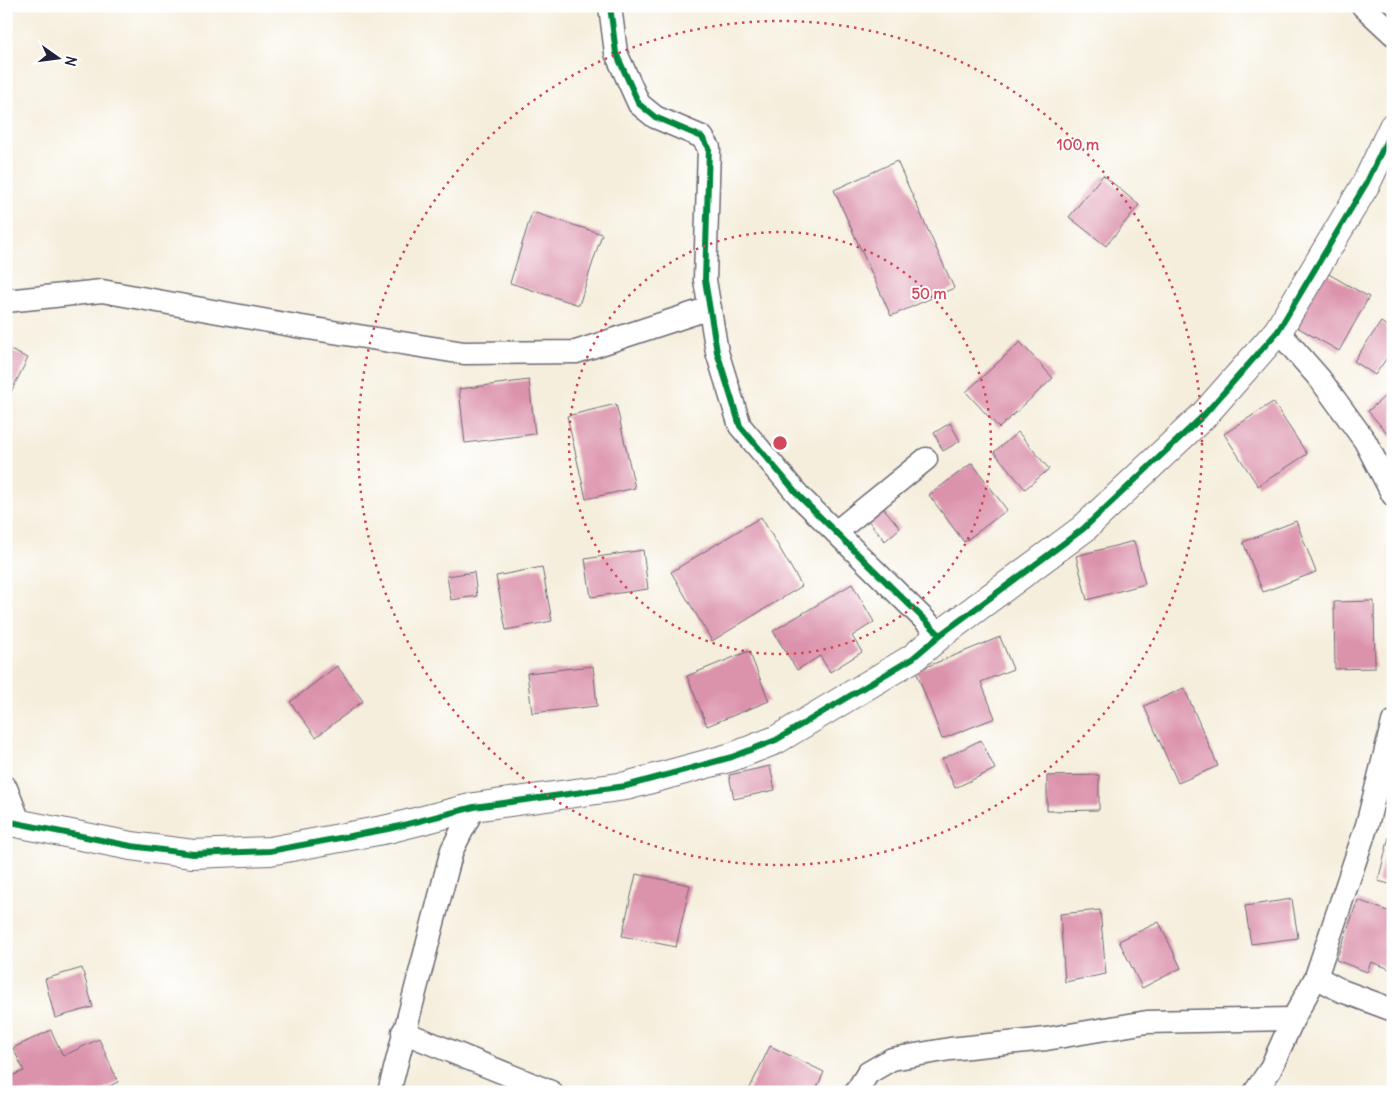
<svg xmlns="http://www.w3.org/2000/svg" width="1399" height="1098" font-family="Delius,sans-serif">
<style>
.building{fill:#db92ab}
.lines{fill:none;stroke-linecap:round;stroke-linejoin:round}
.street-casing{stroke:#6c6973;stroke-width:25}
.secondary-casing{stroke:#6c6973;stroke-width:30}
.street{stroke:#fff;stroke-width:22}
.secondary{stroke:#fff;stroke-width:28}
.cycleway-casing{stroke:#fff;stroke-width:9}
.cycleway{stroke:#00873e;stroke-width:6}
.ring{fill:none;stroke:#d1495b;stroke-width:2.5;stroke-dasharray:2.5 5}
.centre{fill:#d1495b;stroke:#fff;stroke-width:2.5}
.ring-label{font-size:15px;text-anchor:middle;font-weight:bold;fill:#d1495b;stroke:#fff;stroke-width:4;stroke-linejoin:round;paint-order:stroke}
</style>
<rect width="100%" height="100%" fill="#fff"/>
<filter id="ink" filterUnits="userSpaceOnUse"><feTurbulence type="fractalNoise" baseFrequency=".02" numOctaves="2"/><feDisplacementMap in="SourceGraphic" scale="10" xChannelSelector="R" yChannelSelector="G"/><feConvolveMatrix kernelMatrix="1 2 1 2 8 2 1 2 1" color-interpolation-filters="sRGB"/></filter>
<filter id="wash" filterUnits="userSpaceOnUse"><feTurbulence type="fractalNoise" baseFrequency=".0096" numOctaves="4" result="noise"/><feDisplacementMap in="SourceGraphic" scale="20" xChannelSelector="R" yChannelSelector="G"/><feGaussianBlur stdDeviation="1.12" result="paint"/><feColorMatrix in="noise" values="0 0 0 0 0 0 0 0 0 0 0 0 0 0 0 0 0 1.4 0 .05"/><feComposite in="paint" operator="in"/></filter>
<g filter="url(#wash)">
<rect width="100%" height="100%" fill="#f5eedc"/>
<g id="blocks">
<g class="building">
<path d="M897,161L954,288L891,316L834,190Z"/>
<path d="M1103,175L1139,205L1106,246L1069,217Z"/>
<path d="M532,212L602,234L579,305L510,283Z"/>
<path d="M1325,272L1369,297L1339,351L1295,326Z"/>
<path d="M1381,322L1393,330V349L1375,375L1354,361Z"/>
<path d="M1020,342L1053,378L999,428L966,392Z"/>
<path d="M6,348L28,358L6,402Z"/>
<path d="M529,380L535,434L465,443L459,389Z"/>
<path d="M1393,389V440L1368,411Z"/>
<path d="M1273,402L1307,454L1258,486L1224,434Z"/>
<path d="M616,404L635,488L586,499L567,416Z"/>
<path d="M950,423L960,441L943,451L934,433Z"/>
<path d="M1018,432L1049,469L1025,489L994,452Z"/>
<path d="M972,463L1007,510L964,542L929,495Z"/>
<path d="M881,505L900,528L885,541L866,518Z"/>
<path d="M761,517L802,586L712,641L671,572Z"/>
<path d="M1296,521L1316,572L1263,592L1243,542Z"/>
<path d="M1134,541L1145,584L1087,600L1076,556Z"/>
<path d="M643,550L648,589L591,597L585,559Z"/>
<path d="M542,567L552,621L506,630L496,576Z"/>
<path d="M474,572L477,596L451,600L447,576Z"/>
<path d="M852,584L874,622L852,636L862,652L830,672L820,656L797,670L773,631Z"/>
<path d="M1374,601L1375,668L1335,669L1334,602Z"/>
<path d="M1000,637L1013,669L981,682L995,718L942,739L916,671Z"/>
<path d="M749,651L769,701L707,726L687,676Z"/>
<path d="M337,666L363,701L316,737L290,702Z"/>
<path d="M593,666L597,706L532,713L527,673Z"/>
<path d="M1184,688L1218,766L1178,783L1144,706Z"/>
<path d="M981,740L995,769L955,788L942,759Z"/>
<path d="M770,766L775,790L734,799L729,775Z"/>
<path d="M1099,775V810L1047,811V776Z"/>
<path d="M1392,825H1393V885L1378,881Z"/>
<path d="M636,874L690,885L676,947L622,936Z"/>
<path d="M1292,899L1298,938L1251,944L1245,906Z"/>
<path d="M1358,900L1393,913V970L1371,962L1367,972L1336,960Z"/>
<path d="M1100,910L1106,974L1065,982L1060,914Z"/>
<path d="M1159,922L1181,968L1142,988L1119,941Z"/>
<path d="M82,968L93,1007L55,1018L45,979Z"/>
<path d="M51,1030L63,1056L99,1039L118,1082L97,1092H6V1078L24,1071L13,1048Z"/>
<path d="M770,1046L824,1072L815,1092H748Z"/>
</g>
</g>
</g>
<g filter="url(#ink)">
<use href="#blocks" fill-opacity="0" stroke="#6c6973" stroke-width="1"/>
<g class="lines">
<g class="street-casing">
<g id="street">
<path d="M610,6L616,53L639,104L655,117L702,137L709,148L705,280L717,352L740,426L800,497L940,635"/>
<path d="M1363,6L1393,34"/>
<path d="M6,301L102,291L296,326L464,353L576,352L710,308"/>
<path d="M1278,331L1320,379L1365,441L1393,495"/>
<path d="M836,532L926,459"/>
<path d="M6,788L20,824"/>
<path d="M1316,977L1342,991L1393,1010"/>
<path d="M403,1032L551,1092"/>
<path d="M389,1092L452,850L474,807"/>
<path d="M856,1092L868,1073L892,1059L950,1049L1046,1039L1147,1022L1293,1019"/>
<path d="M1255,1092L1270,1070L1293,1019L1316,977L1367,825L1393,722"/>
</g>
</g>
<g class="secondary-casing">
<path id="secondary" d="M6,821L131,846L193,854L270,851L388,829L474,807L626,786L732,757L776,740L913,658L940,635L1083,529L1204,415L1278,331L1367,182L1393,127"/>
</g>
<use href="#street" class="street"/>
<use href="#secondary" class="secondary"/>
<g class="cycleway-casing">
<g id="cycleway">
<path d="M610,6L616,53L639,104L655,117L702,137L709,148L705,280L717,352L740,426L800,497L940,635"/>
<path d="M6,821L131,846L193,854L270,851L388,829L474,807L626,786L732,757L776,740L913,658L940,635L1083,529L1204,415L1278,331L1367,182L1393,127"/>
</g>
</g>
<use href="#cycleway" class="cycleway"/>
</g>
</g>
<g class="ring">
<circle cx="780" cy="443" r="211"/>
<circle cx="780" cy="443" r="422"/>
</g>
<circle cx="780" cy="443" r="8" class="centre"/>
<g class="ring-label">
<text x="1078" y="150">100 m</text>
<text x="929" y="299">50 m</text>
</g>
<rect width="1399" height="1098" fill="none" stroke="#fff" stroke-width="25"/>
<g transform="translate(58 58) rotate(104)" stroke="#ffffff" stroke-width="4" paint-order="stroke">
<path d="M0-4L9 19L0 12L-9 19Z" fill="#22223b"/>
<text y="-8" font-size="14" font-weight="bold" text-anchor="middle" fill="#22223b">N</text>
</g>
</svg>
